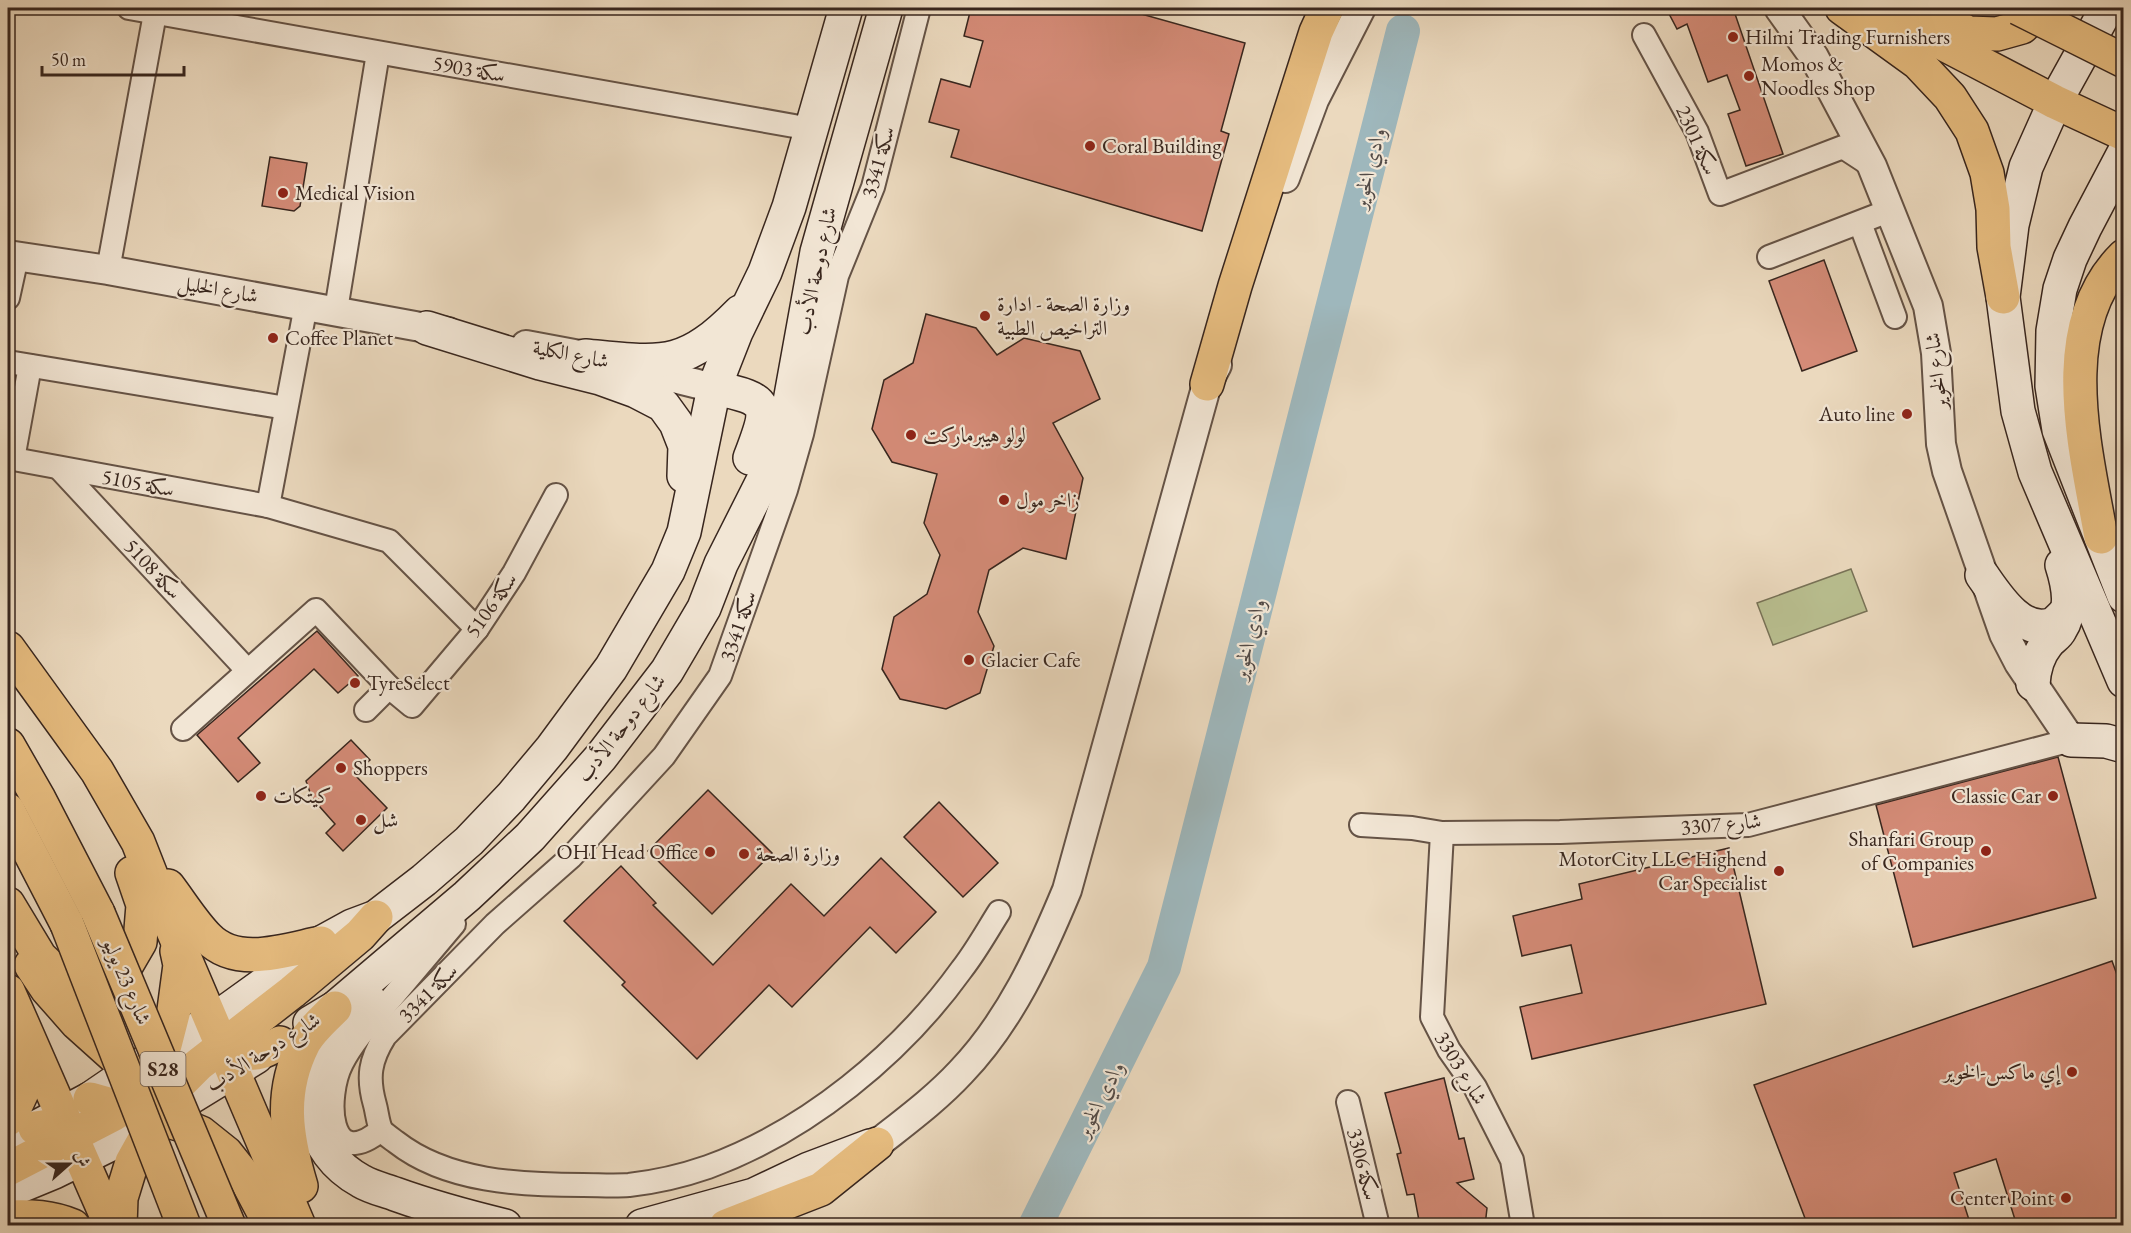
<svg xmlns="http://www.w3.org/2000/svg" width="2131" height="1233" font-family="'EB Garamond',Amiri,serif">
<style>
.green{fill:#b9bf90;stroke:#787257;stroke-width:1.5}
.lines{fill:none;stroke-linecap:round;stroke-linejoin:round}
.river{stroke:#9eb7bc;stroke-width:34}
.building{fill:#d48b77;stroke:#38261e;stroke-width:1.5}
.minor-casing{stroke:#655346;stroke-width:26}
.tertiary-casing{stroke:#655346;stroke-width:32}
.secondary-casing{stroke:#38261e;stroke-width:36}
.primary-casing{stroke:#38261e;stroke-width:36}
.trunk-casing{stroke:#38261e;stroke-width:36}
.minor{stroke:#f2e6d5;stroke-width:22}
.tertiary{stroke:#f2e6d5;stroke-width:28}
.secondary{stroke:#f2e6d5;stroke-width:33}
.primary{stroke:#e6bc7f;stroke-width:33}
.trunk{stroke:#e6bc7f;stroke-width:33}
.primary-bridge-casing{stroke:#38261e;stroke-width:36;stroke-linecap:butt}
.trunk-bridge-casing{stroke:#38261e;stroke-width:36;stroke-linecap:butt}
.primary-bridge{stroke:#e6bc7f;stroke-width:33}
.trunk-bridge{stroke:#e6bc7f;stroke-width:33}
.poi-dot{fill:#8f2418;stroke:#f2e6d5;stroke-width:2}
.labels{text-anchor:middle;stroke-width:4.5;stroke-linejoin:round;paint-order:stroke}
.shield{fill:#f2e6d5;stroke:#706055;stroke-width:1.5}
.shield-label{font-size:20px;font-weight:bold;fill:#38261e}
.poi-label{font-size:21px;fill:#38261e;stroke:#f2e6d5;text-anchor:start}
.street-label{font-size:21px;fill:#38261e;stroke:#f2e6d5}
.water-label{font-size:22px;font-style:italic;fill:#524a46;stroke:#f2e6d5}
</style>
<rect width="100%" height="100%" fill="#ebd9be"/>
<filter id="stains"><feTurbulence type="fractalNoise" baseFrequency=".00333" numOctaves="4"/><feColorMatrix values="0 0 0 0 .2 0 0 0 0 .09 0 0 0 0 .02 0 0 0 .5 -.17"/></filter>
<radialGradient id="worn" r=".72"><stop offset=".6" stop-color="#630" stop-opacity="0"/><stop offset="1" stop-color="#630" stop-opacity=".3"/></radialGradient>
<path class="green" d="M1851,569L1867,611L1773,645L1757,603Z"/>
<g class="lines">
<path class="river" d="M1035,1226L1164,967L1403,31"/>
</g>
<g class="building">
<path d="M971,8H1120L1245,43L1221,131L1229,134L1202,231L951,157L959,130L929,122L941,79L970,87L983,41L964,36Z"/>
<path d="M1666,8H1733L1783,154L1746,166L1728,114L1740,110L1727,75L1708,82L1687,24L1677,29Z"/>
<path d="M270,157L307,163L300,206L294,211L262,206Z"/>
<path d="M1824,260L1857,351L1802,371L1769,281Z"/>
<path d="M926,314L976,328L997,355L1024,338L1080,351L1100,399L1053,423L1083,478L1066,559L1023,548L989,570L978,612L994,646L980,693L946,709L900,699L882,669L894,617L927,594L940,555L924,523L937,474L892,462L872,429L884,380L913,363Z"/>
<path d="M317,631L358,676L338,693L314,669L238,738L260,763L238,782L197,735Z"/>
<path d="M351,740L370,760L354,774L387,808L343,851L326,833L335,824L312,798L306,781Z"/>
<path d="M2058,757L2096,898L1913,947L1876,805Z"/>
<path d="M708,790L772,853L712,914L648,851Z"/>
<path d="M939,802L998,863L963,897L904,837Z"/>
<path d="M1729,848L1766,1004L1532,1059L1520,1007L1582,993L1571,945L1522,956L1513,916L1582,899L1579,884Z"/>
<path d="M881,858L936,912L896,953L870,927L792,1007L769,985L697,1059L622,985L625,982L564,921L621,866L656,903L653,905L713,965L791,884L824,916Z"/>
<path d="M2112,961L2124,994V1226H2017L1996,1159L1954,1173L1971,1226H1808L1754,1085Z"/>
<path d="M1444,1078L1459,1139L1464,1138L1474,1179L1457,1183L1487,1208L1485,1226H1420L1414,1194L1407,1195L1397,1154L1401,1153L1385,1093Z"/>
</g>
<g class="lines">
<g class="minor-casing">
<g id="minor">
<path d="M129,8L811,129"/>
<path d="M919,8L873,187L837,276L802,434L786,490L720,676L664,756L571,857L495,924L385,1036C370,1060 367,1077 375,1105C377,1112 378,1125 382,1131C386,1135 392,1139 396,1142C447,1182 521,1185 583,1185C598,1185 614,1186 629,1185C656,1182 682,1176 708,1167C807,1131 901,1054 962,969C976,951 987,931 999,912"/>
<path d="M1644,35L1697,132L1720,194L1843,147L1872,166"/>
<path d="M1860,223L1895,317"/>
<path d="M1769,257L1891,210"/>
<path d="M108,270L156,8"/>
<path d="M8,298L17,257"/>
<path d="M336,310L378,53"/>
<path d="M8,362L286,408"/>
<path d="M8,458L268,506L389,541L477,629"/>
<path d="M13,459L30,366"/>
<path d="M59,468L247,670"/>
<path d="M268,506L306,305"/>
<path d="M366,710L389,687"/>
<path d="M183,729L316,610L389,687L412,706L477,629L514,573L556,495"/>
<path d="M1361,825L1412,828L1442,833L1560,832L1748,825L2071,740"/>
<path d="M1442,833L1432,1017L1449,1050L1475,1087L1512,1160L1523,1226"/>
<path d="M1348,1102L1378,1226"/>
<path d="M381,1130C327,1174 325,1096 342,1063C354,1040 372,1021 389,1001C411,975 432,950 454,924"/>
</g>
</g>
<g class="tertiary-casing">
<g id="tertiary">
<path d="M1779,8L1814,57L1872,166L1928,306L1936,353L1941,444L1947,471L2004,634L2019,663L2071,740"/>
<path d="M1285,178L1314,100L1361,8"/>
<path d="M8,255L108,270L448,332"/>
<path d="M526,345L585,356L714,388"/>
<path d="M877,1144C906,1121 936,1099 961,1072C1010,1021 1040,955 1067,890L1207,384L1217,365"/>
</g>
</g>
<g class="secondary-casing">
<g id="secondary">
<path d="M2107,8L2055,102L2026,167L2012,225L2003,297L2018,411L2035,472L2124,681"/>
<path d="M2124,153L2085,227L2070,259L2060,289L2053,331L2052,386L2059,430L2124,596"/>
<path d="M427,328L540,363L600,378L636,391L663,405L676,423L685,446L684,476"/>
<path d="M585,356C662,363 683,370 740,312"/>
<path d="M714,388C772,399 770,406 750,458"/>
<path d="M1982,575C1996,595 2022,637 2053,624C2058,621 2063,615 2067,611"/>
<path d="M2033,684C2034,669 2037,656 2047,644C2050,639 2057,636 2060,630C2073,610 2069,587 2062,565"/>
<path d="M2071,740L2106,741L2124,746"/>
<path d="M370,1001C357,1013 342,1025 332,1040C297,1089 308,1152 361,1181C371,1187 384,1190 395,1194C431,1207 468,1217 505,1226"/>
<path d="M310,1023L335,1008L467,896L530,837L601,757L667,671L704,608L721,564L776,455L789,407L817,252L886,8"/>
<path d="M8,1139L35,1128L90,1099L131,1071L228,1010L321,943L352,926L376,917L424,880L469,841L511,797L552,748L611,668L668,571L684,532L714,388L736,332L765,272L789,207L846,8"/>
<path d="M8,1191L54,1172L131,1134L256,1057"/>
<path d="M642,1226L754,1195L809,1169L870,1146"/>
</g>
</g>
<g class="primary-casing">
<g id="primary">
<path d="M8,648L97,771L138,842L171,926L299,1226"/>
<path d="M8,745L39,799L98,913"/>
<path d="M8,810L67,924"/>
<path d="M168,886C181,903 193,923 208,938C237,968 286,950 321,943"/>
<path d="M8,904L40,957L60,976L78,985L106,980L126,966L140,942L143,905L132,873"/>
<path d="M31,965L47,989L77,1023L126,1067"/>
<path d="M8,991L111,1226"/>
<path d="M256,1020L242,1036L243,1050C255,1058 269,1049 280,1043"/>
<path d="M90,1099L182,1125L201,1133L226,1153L245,1177L271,1226"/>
<path d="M8,1119L11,1116L23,1090L25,1059L21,1042"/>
<path d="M35,1128L49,1126L56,1134V1141L47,1150"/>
<path d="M8,1169L114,1114L144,1077L165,1045L174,1010L180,965L177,951"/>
<path d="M301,1186C286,1136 279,1092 304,1043C311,1030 325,1018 335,1008"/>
<path d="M8,1217C31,1216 51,1217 73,1226"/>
<path d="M120,1226L121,1198L132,1162L171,1092L198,1065L292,992L360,935L376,917"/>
<path d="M726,1226L821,1189L877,1144"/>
</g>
</g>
<g class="trunk-casing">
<g id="trunk">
<path d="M1842,8L1918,63L1950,97L1972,131L1987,173L1993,209L1994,247L2003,297"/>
<path d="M1875,8L2055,102L2124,134"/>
<path d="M1934,14L1968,33L1997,34L2022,27L2042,8"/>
<path d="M1207,384L1235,286L1316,32L1327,8"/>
<path d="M2101,537C2086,450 2052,327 2124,256"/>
</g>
</g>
<use href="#minor" class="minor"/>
<use href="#tertiary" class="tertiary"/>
<use href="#secondary" class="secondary"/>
<use href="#primary" class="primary"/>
<use href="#trunk" class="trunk"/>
<g class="primary-bridge-casing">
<g id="primary-bridge">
<path d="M98,913L229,1226"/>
<path d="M67,924L184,1226"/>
</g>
</g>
<g class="trunk-bridge-casing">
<path id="trunk-bridge" d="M2018,8L2124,61"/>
</g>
<use href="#primary-bridge" class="primary-bridge"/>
<use href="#trunk-bridge" class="trunk-bridge"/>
</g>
<g class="poi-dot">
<circle cx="1733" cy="37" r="6"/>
<circle cx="1749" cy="76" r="6"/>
<circle cx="1090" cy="146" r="6"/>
<circle cx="283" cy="193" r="6"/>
<circle cx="985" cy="316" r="6"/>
<circle cx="273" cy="338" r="6"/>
<circle cx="1907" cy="414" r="6"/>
<circle cx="911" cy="435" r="6"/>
<circle cx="1004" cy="500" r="6"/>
<circle cx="969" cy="660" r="6"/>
<circle cx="355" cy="683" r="6"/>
<circle cx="341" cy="768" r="6"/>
<circle cx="261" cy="796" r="6"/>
<circle cx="2053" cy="796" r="6"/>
<circle cx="361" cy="820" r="6"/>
<circle cx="1986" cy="851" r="6"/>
<circle cx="710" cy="852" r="6"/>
<circle cx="744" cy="854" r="6"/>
<circle cx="1779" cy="871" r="6"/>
<circle cx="2072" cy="1072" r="6"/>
<circle cx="2066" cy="1198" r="6"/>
</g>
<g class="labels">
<rect class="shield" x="140.5" y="1052" width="45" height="34" rx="4.5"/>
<g class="shield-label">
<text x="163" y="1076">S28</text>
</g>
<g class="poi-label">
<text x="1745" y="44">Hilmi Trading Furnishers</text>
<text x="1761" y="71">Momos &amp;<tspan x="1761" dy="24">Noodles Shop</tspan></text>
<text x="1102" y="153">Coral Building</text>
<text x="295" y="200">Medical Vision</text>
<text x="997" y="311">وزارة الصحة - ادارة<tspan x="997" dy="24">التراخيص الطبية</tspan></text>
<text x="285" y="345">Coffee Planet</text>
<text x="1895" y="421" text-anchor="end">Auto line</text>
<text x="923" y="442">لولو هيبرماركت</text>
<text x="1016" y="507">زاخر مول</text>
<text x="981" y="667">Glacier Cafe</text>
<text x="367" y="690">TyreSelect</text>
<text x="353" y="775">Shoppers</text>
<text x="273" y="803">كيتكات</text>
<text x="2041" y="803" text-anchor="end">Classic Car</text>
<text x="373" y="827">شل</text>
<text x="1974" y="846" text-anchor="end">Shanfari Group<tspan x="1974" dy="24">of Companies</tspan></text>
<text x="698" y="859" text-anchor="end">OHI Head Office</text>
<text x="756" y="861">وزارة الصحة</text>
<text x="1767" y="866" text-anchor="end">MotorCity LLC Highend<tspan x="1767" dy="24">Car Specialist</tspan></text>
<text x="2060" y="1079" text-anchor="end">إي ماكس-الخوير</text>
<text x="2054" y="1205" text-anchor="end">Center Point</text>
</g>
<g class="street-label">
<text transform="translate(469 69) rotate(10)" y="7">سكة 5903</text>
<text transform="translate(1697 140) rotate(66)" y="7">سكة 2301</text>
<text transform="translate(878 162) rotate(-74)" y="7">سكة 3341</text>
<text transform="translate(816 271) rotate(-78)" y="7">شارع دوحة الأدب</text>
<text transform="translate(218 289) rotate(10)" y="7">شارع الخليل</text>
<text transform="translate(571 354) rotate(11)" y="7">شارع الكلية</text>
<text transform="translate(1936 371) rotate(-96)" y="7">شارع الخوير</text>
<text transform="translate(138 483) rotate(11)" y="7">سكة 5105</text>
<text transform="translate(153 569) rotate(47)" y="7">سكة 5108</text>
<text transform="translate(491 605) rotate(-55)" y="7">سكة 5106</text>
<text transform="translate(738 626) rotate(-71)" y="7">سكة 3341</text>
<text transform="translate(621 728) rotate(-52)" y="7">شارع دوحة الأدب</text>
<text transform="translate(1721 824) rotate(-5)" y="7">3307 شارع</text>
<text transform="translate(127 981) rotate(67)" y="7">شارع 23 يوليو</text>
<text transform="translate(428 993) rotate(-45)" y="7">سكة 3341</text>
<text transform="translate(263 1052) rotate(-32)" y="7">شارع دوحة الأدب</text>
<text transform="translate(1461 1068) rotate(59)" y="7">3303 شارع</text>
<text transform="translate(1363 1164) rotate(76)" y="7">سكة 3306</text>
</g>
<g class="water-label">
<text transform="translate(1368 168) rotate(-76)" y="8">وادي الخوير</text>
<text transform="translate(1248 639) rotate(-76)" y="8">وادي الخوير</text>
<text transform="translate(1099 1099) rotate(-63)" y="8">وادي الخوير</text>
</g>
</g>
<rect width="2131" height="1233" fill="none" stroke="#ebd9be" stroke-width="30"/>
<rect x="9" y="9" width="2113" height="1215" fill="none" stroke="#38261e" stroke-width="3"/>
<rect x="15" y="15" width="2101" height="1203" fill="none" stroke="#38261e" stroke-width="1.5"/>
<g transform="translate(69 1164) rotate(69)" stroke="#f2e6d5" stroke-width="4.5" paint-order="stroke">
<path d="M0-4.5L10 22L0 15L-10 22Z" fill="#38261e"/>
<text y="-9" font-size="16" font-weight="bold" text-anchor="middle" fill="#38261e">ش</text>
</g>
<path d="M42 66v9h142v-9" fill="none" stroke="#38261e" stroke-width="3"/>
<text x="51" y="66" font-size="18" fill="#38261e" stroke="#f2e6d5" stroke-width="4.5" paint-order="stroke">50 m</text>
<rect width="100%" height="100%" filter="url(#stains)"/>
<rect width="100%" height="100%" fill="url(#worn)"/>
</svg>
